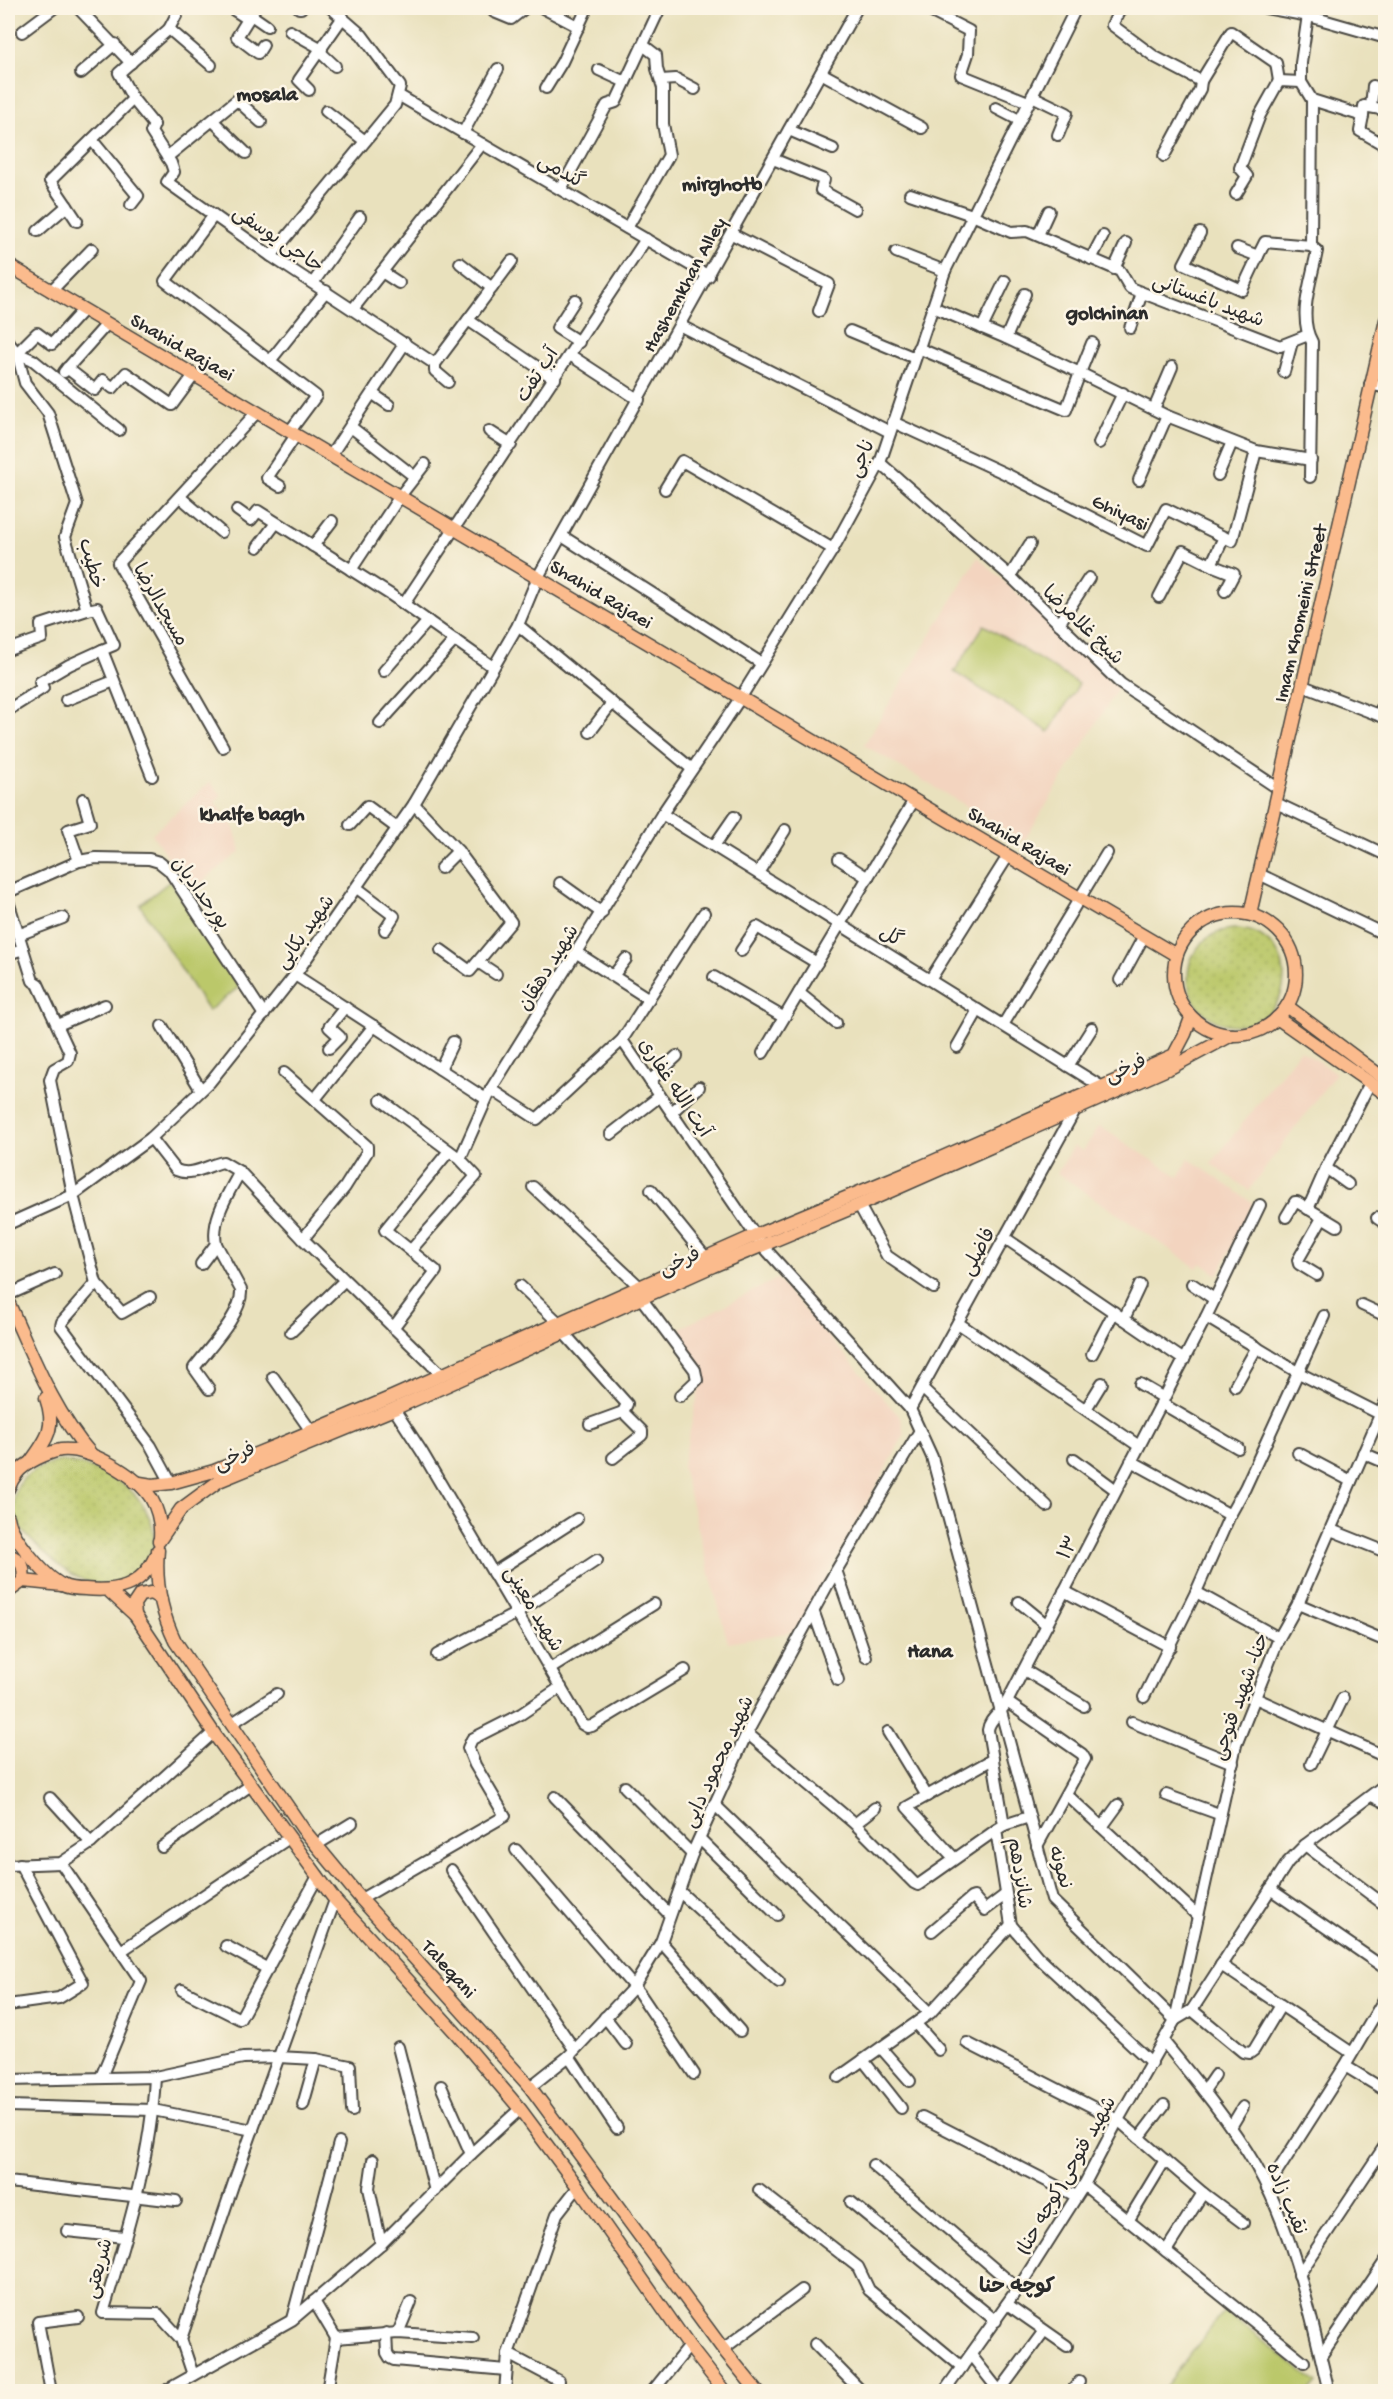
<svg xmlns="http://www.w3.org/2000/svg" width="1393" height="2399" font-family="'Gochi Hand','Playpen Sans Arabic',sans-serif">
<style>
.built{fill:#f3d4bf}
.grass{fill:url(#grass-dots);stroke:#737a4a;stroke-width:1.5}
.park{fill:#bbc86a;stroke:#737a4a;stroke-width:1.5}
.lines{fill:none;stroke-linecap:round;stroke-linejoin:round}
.minor-casing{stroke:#484641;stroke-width:14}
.major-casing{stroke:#484641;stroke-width:15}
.minor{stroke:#fff;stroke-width:10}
.major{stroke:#fbbb8d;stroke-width:12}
.labels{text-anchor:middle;stroke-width:5;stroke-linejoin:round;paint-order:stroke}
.street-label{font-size:20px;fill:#2b2b2b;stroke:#fcf5e5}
.neighbourhood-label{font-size:21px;font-weight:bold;fill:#2b2b2b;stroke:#fcf5e5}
</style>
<defs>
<pattern id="grass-dots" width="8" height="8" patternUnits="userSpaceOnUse" patternTransform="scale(1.5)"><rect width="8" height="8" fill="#bbc86a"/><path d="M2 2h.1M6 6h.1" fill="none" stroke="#a1ac5c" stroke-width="1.8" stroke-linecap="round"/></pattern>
</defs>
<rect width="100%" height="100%" fill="#fcf5e5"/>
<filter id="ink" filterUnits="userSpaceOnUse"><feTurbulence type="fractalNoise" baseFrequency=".0167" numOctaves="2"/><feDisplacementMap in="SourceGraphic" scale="12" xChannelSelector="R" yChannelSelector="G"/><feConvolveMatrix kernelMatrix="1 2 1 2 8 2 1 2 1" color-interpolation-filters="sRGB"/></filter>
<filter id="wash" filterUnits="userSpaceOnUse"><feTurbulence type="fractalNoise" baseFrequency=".008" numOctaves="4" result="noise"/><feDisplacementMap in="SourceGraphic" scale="24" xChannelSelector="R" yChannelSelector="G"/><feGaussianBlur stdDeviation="1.35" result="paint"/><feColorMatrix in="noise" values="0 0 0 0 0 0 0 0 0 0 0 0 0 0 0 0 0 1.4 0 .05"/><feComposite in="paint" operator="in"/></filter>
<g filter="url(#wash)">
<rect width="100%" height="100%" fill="#e9e1bd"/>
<g class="built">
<path d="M978,557L1118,688L1024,841L864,745Z"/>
<path d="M210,782L222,795L215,802L233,825L241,851L190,891L152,834Z"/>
<path d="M1300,1050L1336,1073L1249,1190L1211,1164Z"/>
<path d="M1099,1126L1179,1177L1189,1159L1253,1203L1218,1275L1201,1263L1197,1268L1057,1173L1074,1146L1083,1151Z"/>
<path d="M777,1279L901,1418L904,1435L797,1631L728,1643L682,1467L703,1372L669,1334Z"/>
</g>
<g class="grass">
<circle cx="1236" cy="977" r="48"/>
<path d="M61,1461C81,1463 113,1474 128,1488C146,1504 162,1533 149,1557C145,1565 141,1574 132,1578C126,1581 113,1585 106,1585C83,1585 62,1569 46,1554C36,1545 22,1533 16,1520C14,1516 14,1511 14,1507C12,1477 36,1467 61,1461Z"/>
</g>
<g class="park">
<path d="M984,625L1079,684L1049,732L954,672Z"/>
<path d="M170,881L239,987L208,1011L140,905Z"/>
<path d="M1224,2311L1317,2383L1310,2391H1162Z"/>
</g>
</g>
<g filter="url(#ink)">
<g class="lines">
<g class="minor-casing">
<g id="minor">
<path d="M78,8L131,63"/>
<path d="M231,8L248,19"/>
<path d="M255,8L237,37L258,53L263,45"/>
<path d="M299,8H301"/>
<path d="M543,8L579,27"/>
<path d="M924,8L969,31L968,54L961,75L1028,102"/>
<path d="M1121,8L1112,25L1155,57L1201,81L1231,32L1276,63L1279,81"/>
<path d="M1266,8L1309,16L1386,38"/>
<path d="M1309,8L1301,63V82L1312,100"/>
<path d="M494,12L511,19L525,8"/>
<path d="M251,15L267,26"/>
<path d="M169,29L211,65"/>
<path d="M290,31L322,49"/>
<path d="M22,32L54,8"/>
<path d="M320,52L335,66"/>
<path d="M599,70L625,82"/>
<path d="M81,73L115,44"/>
<path d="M821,73L922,128"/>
<path d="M661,80L676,79L695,89"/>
<path d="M546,88L562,62L587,8"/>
<path d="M309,90L299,80L343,17"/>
<path d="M398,95L709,276"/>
<path d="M1032,96L1067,113L1058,135"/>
<path d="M133,99L154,125L151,132L171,163L174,172L167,182L271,256L435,364V371L448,382"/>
<path d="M1312,100L1363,116L1360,131L1386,146"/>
<path d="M1371,107L1373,86"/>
<path d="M996,108L1019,120"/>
<path d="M326,111L365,141"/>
<path d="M1363,116L1364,106L1386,110"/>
<path d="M213,121L246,153"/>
<path d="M789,130L833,149"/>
<path d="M463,133L498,69"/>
<path d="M92,140L138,196L131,205"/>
<path d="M1164,156L1200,89L1201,81"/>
<path d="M167,157L237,100L261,122"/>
<path d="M773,159L824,180L821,190L855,209"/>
<path d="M561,189L607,105L616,102L660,8"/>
<path d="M910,194L972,215L1011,232L1027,231L1120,271L1130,288L1280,346L1308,335"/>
<path d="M1236,194L1247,176L1240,168L1260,115L1279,81L1301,82"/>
<path d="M67,206L77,221"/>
<path d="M214,215L165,281L316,396L290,431"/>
<path d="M627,228L669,155L663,124V88L657,69L656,55L643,45"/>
<path d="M38,231L67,206L50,181L133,99L119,73L169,29L180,8"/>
<path d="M1200,233L1184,264L1242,290L1258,256"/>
<path d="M732,234L829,284L819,311"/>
<path d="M1038,235L1049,211"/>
<path d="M1237,248L1258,256L1265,242L1311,246"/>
<path d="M896,252L945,271"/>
<path d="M271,256L395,105L400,86L362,35L331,8"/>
<path d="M1091,259L1103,236"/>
<path d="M460,263L492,288"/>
<path d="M1114,269L1126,243"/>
<path d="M382,272L399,283"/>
<path d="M313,283L360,217"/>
<path d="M51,291L92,249"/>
<path d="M575,300L557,328L579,342"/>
<path d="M933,307L1006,338L1080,373L1092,343"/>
<path d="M353,309L482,144"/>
<path d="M468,320L555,379"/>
<path d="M681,326L890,432"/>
<path d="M982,328L1005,281"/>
<path d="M1130,328L1142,293"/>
<path d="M850,331L915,358"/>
<path d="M1006,338L1025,294"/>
<path d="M8,342L17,353L37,333L52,344L83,310"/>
<path d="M918,348L1066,410L1080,373L1167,416L1256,451L1311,460"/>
<path d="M570,355L639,400"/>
<path d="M270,361L326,291"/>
<path d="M435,364L512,261"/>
<path d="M67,368L95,390L103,380L113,388L126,373L172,405L194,375"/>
<path d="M64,372L107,324"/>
<path d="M1284,372L1292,342"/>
<path d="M1370,384L1386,388"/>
<path d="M373,394L389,405"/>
<path d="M1154,409L1172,367"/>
<path d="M893,422L1006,474L1147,546L1166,509L1232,541L1256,451"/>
<path d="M351,427L415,477"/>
<path d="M119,430L33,360L17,353L25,383L48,413L77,504L65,537L87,610L97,608L114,645L102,650L152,776"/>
<path d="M489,431L511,445"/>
<path d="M1099,443L1123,393"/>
<path d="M331,455L405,343"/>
<path d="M880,463L1010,576L1121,684L1279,789"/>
<path d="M1218,475L1232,442"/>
<path d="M1310,477L1312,342C1297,316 1312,279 1317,251L1311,246L1312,100"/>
<path d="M1139,480L1167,416"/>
<path d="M280,486L267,478L296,435"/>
<path d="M665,489L682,461L833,549"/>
<path d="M180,497L221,532"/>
<path d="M237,510L251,520L258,511L391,595L493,667"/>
<path d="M562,536L761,663"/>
<path d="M313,546L332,521"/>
<path d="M258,547L276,523"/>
<path d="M1211,565L1234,574L1225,591"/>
<path d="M351,570L400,496L425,464"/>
<path d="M1010,576L1030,544"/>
<path d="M1159,597L1183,551L1211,565L1224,537"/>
<path d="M404,604L646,239"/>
<path d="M1059,624L1089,578"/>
<path d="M518,625L692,769"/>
<path d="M8,650L42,638L41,625L87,610"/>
<path d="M384,671L428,621"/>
<path d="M1303,686L1386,718"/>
<path d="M66,700L114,681"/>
<path d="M8,710L43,688L40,682L69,665L102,650"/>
<path d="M1379,715L1386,698"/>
<path d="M380,723L455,640"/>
<path d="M590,732L612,703"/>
<path d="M223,747L118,563L257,412"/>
<path d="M1276,803L1386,855"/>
<path d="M414,804L458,851L511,922L470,971L441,950"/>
<path d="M662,814L1102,1087"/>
<path d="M350,825L367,806L397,828"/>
<path d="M714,846L734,817"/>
<path d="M839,859L868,878"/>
<path d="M79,861L68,830L90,823L83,799"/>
<path d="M441,868L458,851"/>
<path d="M758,873L785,830"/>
<path d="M1259,874L1386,935"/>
<path d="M560,883L602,913"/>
<path d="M357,888L394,916L385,930"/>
<path d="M8,892L79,861L96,858L149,859L159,862L169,870L264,1015"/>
<path d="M8,901L33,981L38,984L70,1053L68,1061L54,1069L50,1080L73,1195L96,1283L122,1313L150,1297"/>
<path d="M18,935L63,918"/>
<path d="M741,951L757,927L817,963"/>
<path d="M577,953L649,999"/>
<path d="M8,954L23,949"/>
<path d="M478,962L496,974"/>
<path d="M295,975L486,1099"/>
<path d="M613,976L626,959"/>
<path d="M714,977L783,1017"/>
<path d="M930,980L1008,856"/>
<path d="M1120,980L1144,936"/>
<path d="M799,993L836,1023"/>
<path d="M58,1025L105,1005"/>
<path d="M1003,1025L1107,853"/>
<path d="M162,1026L201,1090"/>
<path d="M622,1040L762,1245L910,1409L932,1457L1052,1900L1175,2020"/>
<path d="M957,1047L978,1010"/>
<path d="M329,1048L340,1037L329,1027L345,1007"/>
<path d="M763,1053L914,800"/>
<path d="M1068,1066L1092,1028"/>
<path d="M440,1069L453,1042"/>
<path d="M284,1073L367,1146V1152L345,1187L303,1239"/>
<path d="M650,1081L677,1056"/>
<path d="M491,1089L537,1119L622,1040L704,913"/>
<path d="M315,1099L374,1026"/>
<path d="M381,1100L455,1155"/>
<path d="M672,1112L699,1087"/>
<path d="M611,1134L660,1096"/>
<path d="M151,1138L176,1170C192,1177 208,1165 223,1162L240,1172L303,1239L442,1375"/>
<path d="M1326,1168L1348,1184"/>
<path d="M533,1187L641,1288"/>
<path d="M651,1190L706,1258"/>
<path d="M859,1205L887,1256L934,1288"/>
<path d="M1308,1209L1326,1168L1370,1083"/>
<path d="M1286,1217L1295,1202H1297L1337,1226"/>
<path d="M1377,1218L1386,1224"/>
<path d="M8,1224L73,1195L151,1138L210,1082L295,975L414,804L518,625L538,577L857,8"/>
<path d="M1005,1238L1184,1360"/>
<path d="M411,1250L476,1176L460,1159L491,1089L662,814L741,697L833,549L880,463L945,271L1076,8"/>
<path d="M201,1264L216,1244"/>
<path d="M1317,1275L1299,1264L1298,1260L1322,1218"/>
<path d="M96,1283L62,1322L61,1326L151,1446L171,1483"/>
<path d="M1192,1284L1214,1299"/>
<path d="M520,1286L559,1323"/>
<path d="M8,1295L55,1274"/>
<path d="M641,1298L695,1370L697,1380L680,1396"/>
<path d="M1362,1305L1386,1316"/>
<path d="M1206,1317L1299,1373L1380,1414"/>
<path d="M1124,1319L1140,1285"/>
<path d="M958,1323L1139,1446"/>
<path d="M393,1328L436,1271L385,1230L449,1151"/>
<path d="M291,1332L344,1281"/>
<path d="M563,1332L627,1404L623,1412L642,1431V1435L613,1458"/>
<path d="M1092,1354L1114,1312"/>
<path d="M273,1377L311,1431"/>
<path d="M1140,1384L1164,1398"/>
<path d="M1235,1386L1257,1347"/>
<path d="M922,1388L1047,1506"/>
<path d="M209,1389L194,1368C208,1349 243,1314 241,1290L216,1244C211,1219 228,1194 240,1172"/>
<path d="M1161,1403L1238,1448"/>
<path d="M394,1409L422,1452L582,1724L587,1727L592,1726L685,1670"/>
<path d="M910,1409L1075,1110"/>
<path d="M1086,1409L1102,1383"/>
<path d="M590,1424L623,1412"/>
<path d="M1298,1453L1351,1481"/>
<path d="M1363,1453L1386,1463"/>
<path d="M1074,1459L1116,1490"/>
<path d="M1131,1461L1230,1515"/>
<path d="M1331,1530L1386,1552"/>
<path d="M493,1573L577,1519"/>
<path d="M837,1573L866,1657"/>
<path d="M1064,1591L1170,1647"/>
<path d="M1196,1592L1279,1638"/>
<path d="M1019,1602L1047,1625"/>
<path d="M1298,1604L1386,1641"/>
<path d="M814,1613L838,1680"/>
<path d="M437,1655L517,1613L597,1560"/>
<path d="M550,1669L654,1604"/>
<path d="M1024,1670L1084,1706"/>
<path d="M1144,1697L1196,1592L1230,1515L1245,1488L1324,1316"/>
<path d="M1255,1698L1386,1757"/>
<path d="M1007,1702L1082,1754L1085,1759L1037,1846"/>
<path d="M1132,1722L1233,1763"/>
<path d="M231,1724L277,1694"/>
<path d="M888,1732L927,1796"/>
<path d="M747,1733L855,1824L914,1883L918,1885L996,1830"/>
<path d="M1311,1764L1343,1698"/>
<path d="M625,1787L692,1854"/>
<path d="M1067,1795L1198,1916"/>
<path d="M1166,1795L1219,1814"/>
<path d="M1372,1796L1386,1803"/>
<path d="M555,1797L669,1914"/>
<path d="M50,1798L91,1843"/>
<path d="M714,1804L930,2013"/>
<path d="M855,1824L875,1808"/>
<path d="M1004,1825L1029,1817"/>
<path d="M1102,1827L1118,1805"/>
<path d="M700,1839L777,1915"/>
<path d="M316,1845L352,1823"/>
<path d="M1305,1845L1386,1906"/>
<path d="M162,1847L251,1785"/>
<path d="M516,1850L640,1994L694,2074"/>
<path d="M954,1858L907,1807L993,1759"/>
<path d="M61,1863L141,1981L101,2077"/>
<path d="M8,1865L61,1863L91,1843L213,1733"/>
<path d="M451,1870L574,2049"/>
<path d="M1270,1889L1386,1969"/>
<path d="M680,1892L779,1982"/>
<path d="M361,1899L505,1816L475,1765L468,1748L472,1739L521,1714L561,1687"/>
<path d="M932,1931L971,1898L974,1897L985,1910L1005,1895"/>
<path d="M661,1942L740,2031"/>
<path d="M226,1946L268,1969"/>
<path d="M121,1951L289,1838"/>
<path d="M1221,1965L1352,2053"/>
<path d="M182,1990L240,2019L318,1876"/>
<path d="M8,2005L59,1998L83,1983L20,1864"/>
<path d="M1192,2010L1243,2052L1250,2053L1254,2050L1281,2005"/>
<path d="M605,2017L626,2044"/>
<path d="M1175,2020L1192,2010L1288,1862L1305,1845L1386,1784"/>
<path d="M916,2024L939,2050"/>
<path d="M1164,2042C1197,2082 1230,2122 1256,2166C1294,2233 1311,2317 1329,2392"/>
<path d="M967,2043L1118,2120L1203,2193L1243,2223"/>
<path d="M398,2047L435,2191"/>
<path d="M881,2048L910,2081"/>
<path d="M569,2056L617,2128"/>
<path d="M863,2060L901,2108"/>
<path d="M1152,2063L1038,1957L1011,1925L996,1830L1004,1825L988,1730C989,1719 1001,1713 1007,1702L1206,1317L1260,1205"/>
<path d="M1345,2066L1386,2091"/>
<path d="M155,2077C151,2158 126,2236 103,2313L158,2314L181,2339L193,2375"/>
<path d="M839,2077L930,2013L1011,1925"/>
<path d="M8,2080L155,2077L243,2058L278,2057L316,2059L350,2066L352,2111"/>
<path d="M441,2086L471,2154"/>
<path d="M530,2087L569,2056L633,1988L661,1942L692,1854L747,1733L827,1586L919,1432"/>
<path d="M1204,2091L1215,2075"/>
<path d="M303,2105L316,2059"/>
<path d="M8,2106L153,2110L253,2130"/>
<path d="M922,2117L1076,2196"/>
<path d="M1231,2127L1243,2107"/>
<path d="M1139,2138L1164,2105"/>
<path d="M373,2160L369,2188L381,2244"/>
<path d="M873,2165L1017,2288"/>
<path d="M8,2182L176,2201"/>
<path d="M1084,2185L1304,2362"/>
<path d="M1267,2188L1345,2066L1386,1996"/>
<path d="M759,2190L858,2267L869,2290L962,2367"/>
<path d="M851,2202L996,2321"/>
<path d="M1128,2221L1165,2160"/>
<path d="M67,2231L124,2237"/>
<path d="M1166,2251L1203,2193"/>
<path d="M1299,2275L1386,2144"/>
<path d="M314,2301L336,2338L398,2333L473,2338"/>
<path d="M1007,2304L1067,2346"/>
<path d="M292,2319L339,2143"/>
<path d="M386,2333L387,2353L390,2358L394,2360L506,2370"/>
<path d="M398,2333L411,2302"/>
<path d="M181,2339L234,2182L335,1900"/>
<path d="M815,2344L862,2392"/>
<path d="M723,2349L802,2290"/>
<path d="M508,2354L559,2381"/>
<path d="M971,2355L1000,2392"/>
<path d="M1321,2356L1386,2260"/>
<path d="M51,2392L38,2322L78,2317"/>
<path d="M163,2392L292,2320L381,2244L471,2154L520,2109"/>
<path d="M327,2392L336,2338"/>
<path d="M505,2392L508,2354L557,2214L578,2187"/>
<path d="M652,2392L689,2346"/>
<path d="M944,2392L1023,2281L1084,2185L1118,2120L1175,2020L1236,1745L1279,1638L1298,1604L1386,1401"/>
<path d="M999,2392L1044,2331"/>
<path d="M1071,2392L1079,2382"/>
</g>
</g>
<g class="major-casing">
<g id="major">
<path d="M8,265L1176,955"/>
<circle cx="1235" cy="974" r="61"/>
<path d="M1250,914L1386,320"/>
<path d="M1287,1006L1386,1080"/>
<path d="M1277,1018L1386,1094"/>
<path d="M8,1302C32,1354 53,1411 91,1454"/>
<path d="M31,1461C48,1438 56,1427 46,1398"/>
<path d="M134,1482L152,1485L171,1483L214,1471L290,1440L392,1397L756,1235L920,1167L1174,1055L1185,1034L1191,1018"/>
<path d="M8,1489C10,1484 13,1478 17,1473C25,1463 48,1452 61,1450C89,1447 136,1475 151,1498C158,1510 161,1524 160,1538"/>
<path d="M8,1517C11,1537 44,1576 62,1585C68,1588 78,1589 85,1589C116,1592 141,1587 155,1557"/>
<path d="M159,1541L181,1509L219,1481L394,1409L713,1266L859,1205L1172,1067L1232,1035"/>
<path d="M158,1550C155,1582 161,1612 175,1641L303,1829L361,1899L530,2087L723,2349L758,2392"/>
<path d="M8,1555C22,1560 25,1566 23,1581"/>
<path d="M109,1591L135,1615L217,1738L335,1900L455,2032L520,2109L578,2187L689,2346L725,2392"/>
<path d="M8,1592L23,1581L62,1585"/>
<path d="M135,1615L134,1604L140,1595L151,1593L161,1599"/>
</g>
</g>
<use href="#minor" class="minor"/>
<use href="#major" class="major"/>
</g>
</g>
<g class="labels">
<g class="street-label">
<text transform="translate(562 170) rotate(30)" y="7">گندمی</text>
<text transform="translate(279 238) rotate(34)" y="7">حاجی یوسفی</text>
<text transform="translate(683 284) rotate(-61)" y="7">Hashemkhan Alley</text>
<text transform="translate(1209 299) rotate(21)" y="7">شهید باغستانی</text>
<text transform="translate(183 346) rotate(30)" y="7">Shahid Rajaei</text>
<text transform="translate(536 374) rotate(-57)" y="7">آب تفت</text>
<text transform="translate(860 458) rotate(-66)" y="7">ناجی</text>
<text transform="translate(1121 511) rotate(25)" y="7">Ghiyasi</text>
<text transform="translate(93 563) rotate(75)" y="7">خطیب</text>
<text transform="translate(602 593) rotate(31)" y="7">Shahid Rajaei</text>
<text transform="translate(162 604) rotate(60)" y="7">مسجدالرضا</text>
<text transform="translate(1299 613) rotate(-77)" y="7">Imam Khomeini Street</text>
<text transform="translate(1084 624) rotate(44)" y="7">شیخ غلامرضا</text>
<text transform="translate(1020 840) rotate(31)" y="7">Shahid Rajaei</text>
<text transform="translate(202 892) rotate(54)" y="7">پورحدادیان</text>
<text transform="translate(304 931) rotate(-54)" y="7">شهید بکایی</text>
<text transform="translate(892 935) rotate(32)" y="7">گل</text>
<text transform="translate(547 967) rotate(-58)" y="7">شهید دهقان</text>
<text transform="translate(1125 1067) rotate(-24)" y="7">فرخی</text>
<text transform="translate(676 1087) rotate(56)" y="7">آیت الله غفاری</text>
<text transform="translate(977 1251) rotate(-61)" y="7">فاضلی</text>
<text transform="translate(679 1260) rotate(-24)" y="7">فرخی</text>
<text transform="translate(234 1455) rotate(-24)" y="7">فرخی</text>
<text transform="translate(1067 1547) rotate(-63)" y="7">۱۳</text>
<text transform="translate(535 1608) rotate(59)" y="7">شهید معینی</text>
<text transform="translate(1239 1696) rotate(-70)" y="7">حنا- شهید فتوحی</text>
<text transform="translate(717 1761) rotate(-65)" y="7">شهید محمود دایی</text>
<text transform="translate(1062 1867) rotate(73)" y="7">نمونه</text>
<text transform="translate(1021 1873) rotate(81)" y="7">شانزدهم</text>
<text transform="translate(450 1968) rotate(48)" y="7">Taleqani</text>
<text transform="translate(1065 2175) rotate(-60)" y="7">(کوچه حنا)شهید فتوحی</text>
<text transform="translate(1288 2198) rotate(67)" y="7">نقیب زاده</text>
<text transform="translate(97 2268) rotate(-75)" y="7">شریعتی</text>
</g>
<g class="neighbourhood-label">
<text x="267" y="100">mosala</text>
<text x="722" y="190">mirghotb</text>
<text x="1107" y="319">golchinan</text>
<text x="252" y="820">khalfe bagh</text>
<text x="930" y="1657">Hana</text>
<text x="1017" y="2292">کوچه حنا</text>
</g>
</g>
<rect width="1393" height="2399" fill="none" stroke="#fcf5e5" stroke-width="30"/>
</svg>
